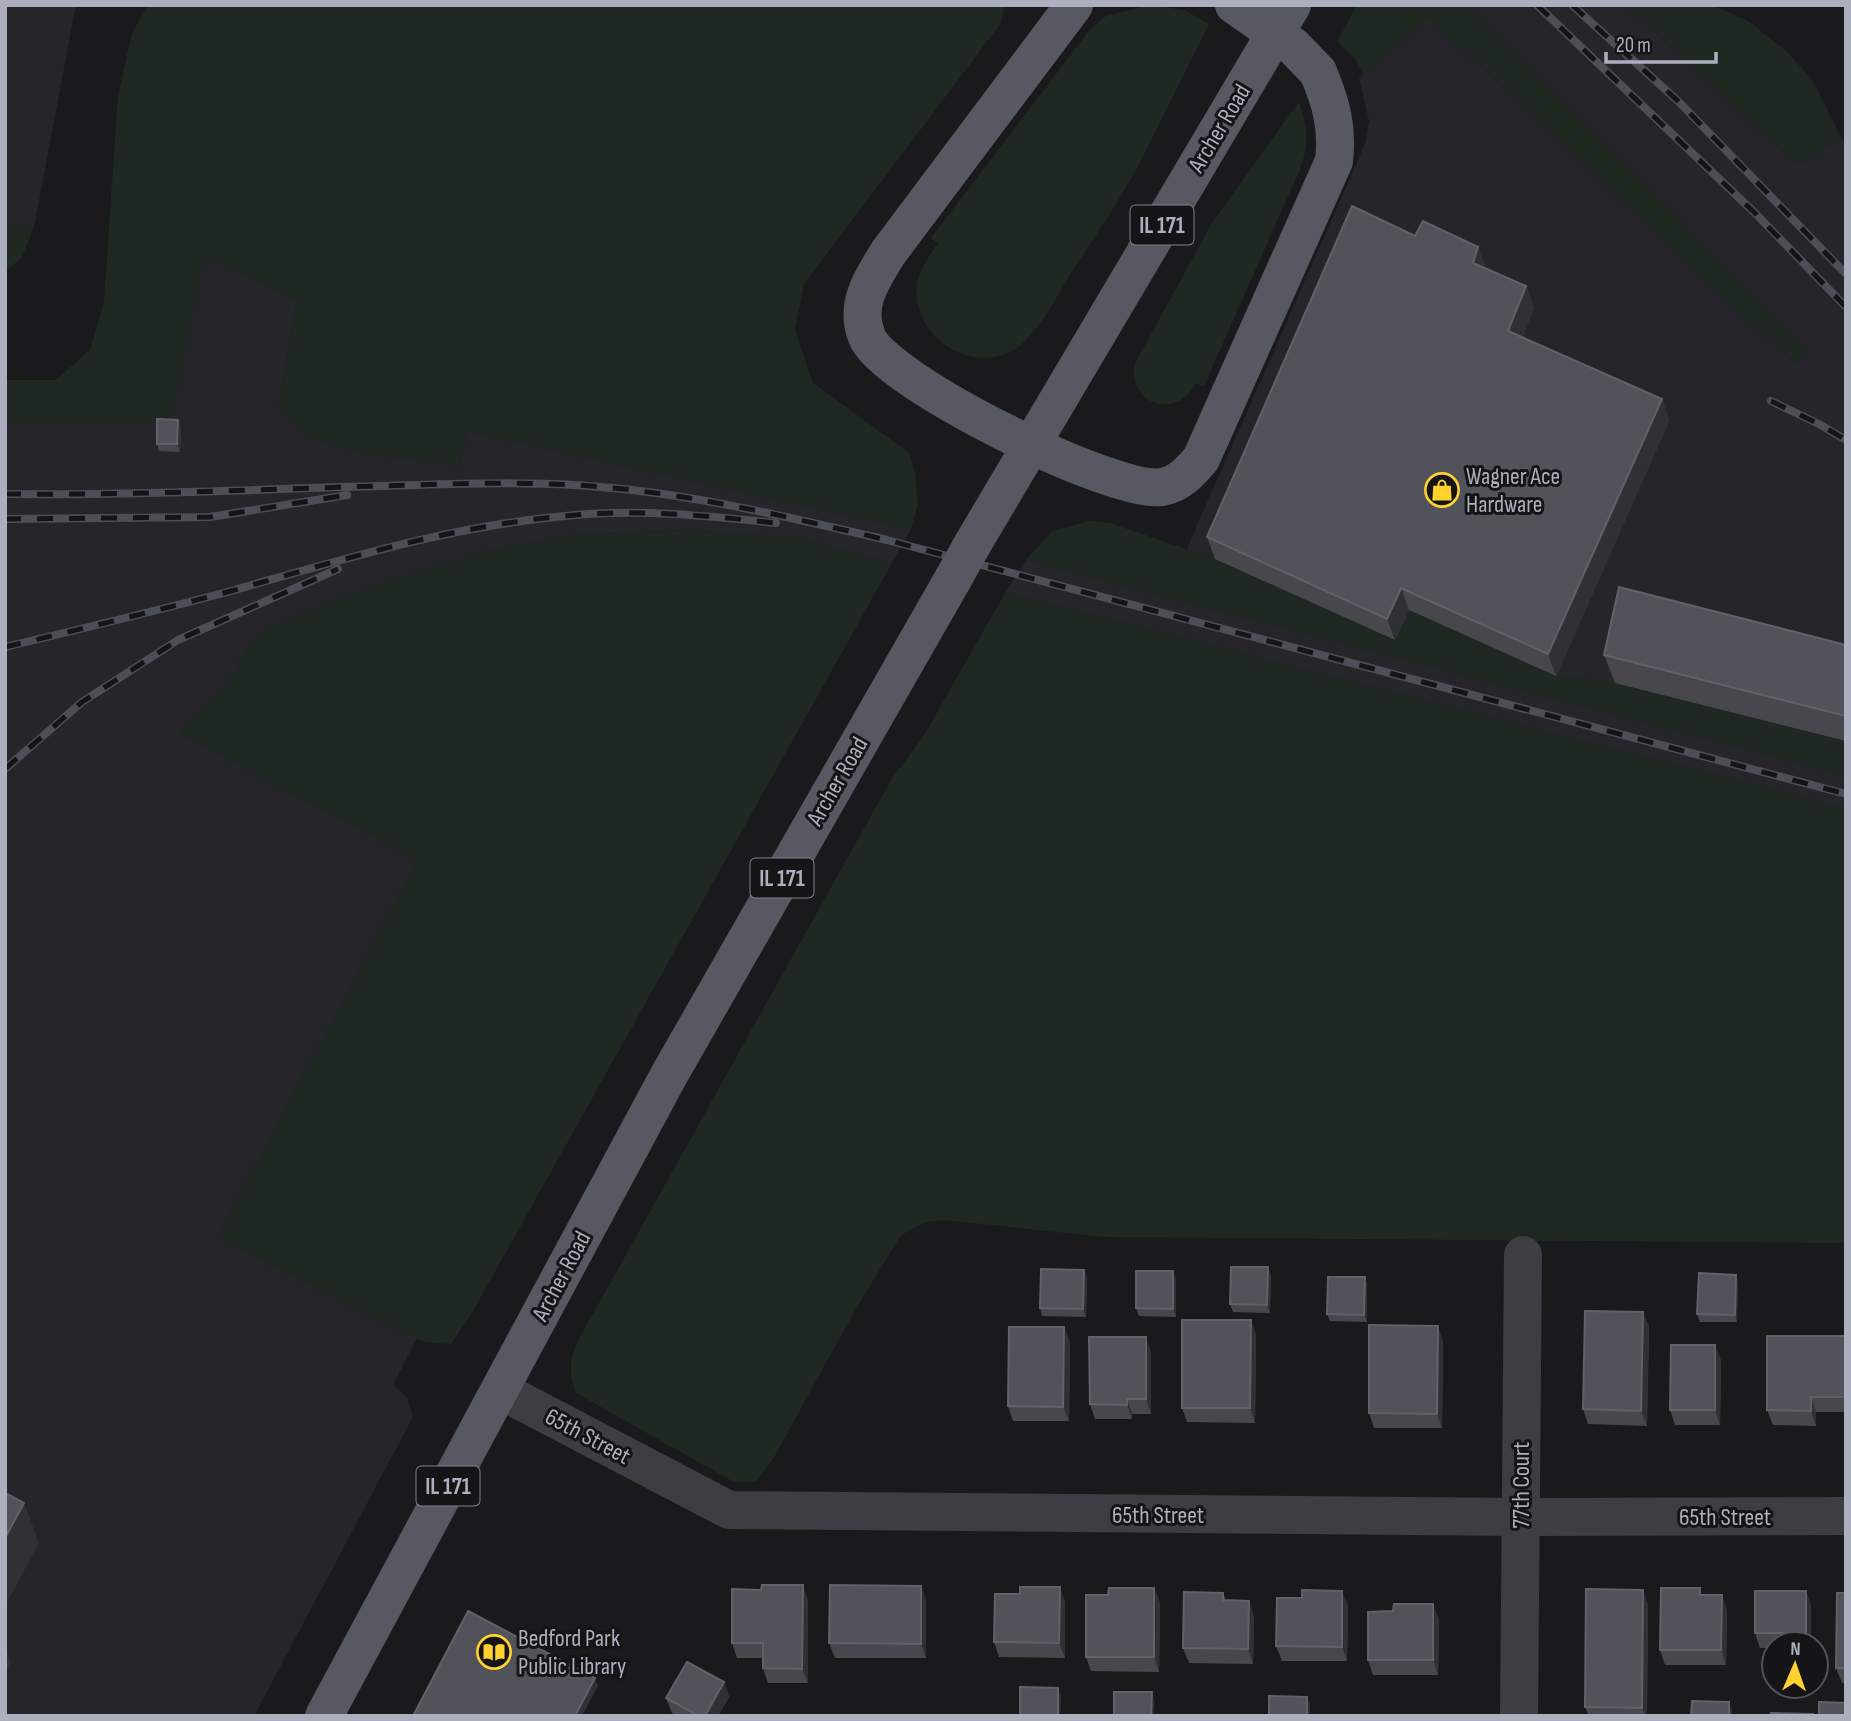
<svg xmlns="http://www.w3.org/2000/svg" width="1851" height="1721" font-family="'Sofia Sans Condensed',sans-serif">
<style>
.built{fill:#26262a}
.green{fill:#1f2922}
.lines{fill:none;stroke-linecap:round;stroke-linejoin:round}
.minor{stroke:#3d3d44;stroke-width:38}
.primary{stroke:#565862;stroke-width:38}
.rail-casing{stroke:#4d4f58;stroke-width:8}
.rail{stroke:#151518;stroke-width:5;stroke-dasharray:16;stroke-linecap:butt}
.primary-bridge{stroke:#565862;stroke-width:38}
.wall{fill:#48474d}
.shaded-wall{fill:#313035}
.building{fill:#52525a;stroke:#606169;stroke-width:2}
.labels{text-anchor:middle;stroke-width:6;stroke-linejoin:round;paint-order:stroke}
.shield{fill:#151518;stroke:#7f818c;stroke-width:2}
.shield-label{font-size:23px;font-weight:bold;fill:#acafbe}
.street-label{font-size:24px;fill:#acafbe;stroke:#151518}
.poi-label{font-size:24px;fill:#acafbe;stroke:#151518;text-anchor:start}
</style>
<rect width="100%" height="100%" fill="#1a1a1d"/>
<g class="built">
<path d="M5,5H76L34,227H5Z"/>
<path d="M1468,5H1626L1798,165L1842,139L1846,148V741L1615,683L1556,676L1409,610L1395,640L1215,559L1186,550L1365,144L1369,121L1359,78L1429,17L1795,363L1805,350Z"/>
<path d="M203,254L297,300L279,405L311,438L364,453L459,465L467,431L911,529L892,563L800,539L689,530L576,535L488,551L247,649L228,684L181,734L418,860L219,1235L244,1251L417,1338L393,1385L407,1397L413,1417L254,1716H5V422L170,421Z"/>
<path d="M1026,560L1846,775V809L1005,593Z"/>
</g>
<g class="green">
<path d="M148,5H1004L1001,23L804,284L795,330L813,383L908,452L915,472L918,504L911,529L467,431L459,465L364,453L311,438L279,405L297,300L204,255L170,422H5V380H56L90,350L104,301L118,95L132,33Z"/>
<path d="M1150,5L1184,10L1209,24C1186,68 1165,114 1142,158C1121,199 1094,238 1069,276C1056,298 1042,325 1024,342C982,382 910,340 917,285C919,269 929,256 938,243L931,238L1091,28L1106,16Z"/>
<path d="M1357,5H1468L1806,349L1795,363L1429,17L1364,74L1355,59L1337,42Z"/>
<path d="M1626,5H1712L1748,21L1784,49L1812,79L1842,139L1798,165Z"/>
<path d="M1299,102C1308,126 1309,143 1301,167L1204,386L1196,383C1178,419 1129,407 1134,365L1212,223Z"/>
<path d="M5,227H34L22,257L5,272Z"/>
<path d="M1090,521L1110,523L1215,559L1395,640L1409,610L1556,676L1615,683L1846,741V775L1026,560L1052,531Z"/>
<path d="M689,530L800,539L892,563L473,1311L451,1344L424,1342L244,1251L219,1235L418,860L181,734L228,684L247,649L268,628L366,589L488,551L576,535Z"/>
<path d="M1005,593L1846,809V1243L1104,1237L944,1220L925,1222L901,1235L858,1305L773,1459L756,1482H734L576,1393C561,1357 582,1335 599,1303L891,780L923,737Z"/>
</g>
<g class="lines">
<g class="minor">
<path d="M500,1390L729,1510L1521,1517L1846,1516"/>
<path d="M1519,1716L1523,1255"/>
</g>
<g class="primary">
<path d="M1074,5L888,253C871,280 854,306 867,337C884,381 1115,495 1162,487C1179,484 1190,472 1201,459L1334,161C1338,127 1331,103 1318,72"/>
<path d="M972,545L1292,5"/>
<path d="M324,1716L669,1075L953,579"/>
</g>
<g class="rail-casing">
<g id="rail">
<path d="M1537,5L1756,214L1846,307"/>
<path d="M1572,5L1679,102L1846,274"/>
<path d="M1771,401L1819,424L1846,440"/>
<path d="M5,494C118,495 230,491 343,487C420,485 498,481 575,485C681,491 784,516 887,540L1846,794"/>
<path d="M5,519L210,517L347,495"/>
<path d="M5,647C81,629 156,611 231,591C344,559 458,524 576,515C642,509 710,516 776,523"/>
<path d="M5,769L82,702L178,640L338,569"/>
</g>
</g>
<use href="#rail" class="rail"/>
<g class="primary-bridge">
<path d="M1234,5L1293,46L1318,72"/>
<path d="M953,579L972,545"/>
</g>
</g>
<g class="wall">
<path d="M1415,236L1478,247L1486,269L1526,286L1534,308L1522,338L1662,399L1669,421L1556,676L1409,610L1395,640L1215,559L1207,537Z"/>
<path d="M181,427L180,452L159,451L157,444Z"/>
<path d="M1846,645V741L1615,683L1604,655Z"/>
<path d="M1084,1270L1087,1278L1086,1317L1042,1316L1040,1308Z"/>
<path d="M1271,1275L1270,1313L1233,1312L1230,1304Z"/>
<path d="M1365,1277L1367,1285V1322L1330,1321L1327,1314Z"/>
<path d="M1176,1279V1317L1139,1316L1136,1308Z"/>
<path d="M1738,1282L1737,1322H1700L1697,1314Z"/>
<path d="M1251,1320L1256,1335L1255,1423L1187,1422L1182,1408Z"/>
<path d="M1649,1326L1647,1426L1588,1424L1583,1409Z"/>
<path d="M1064,1327L1070,1342L1069,1421H1013L1008,1406Z"/>
<path d="M1846,1336V1412H1816V1426L1773,1425L1767,1410Z"/>
<path d="M1443,1341L1442,1428H1374L1369,1413Z"/>
<path d="M1151,1352V1414H1132V1419H1095L1090,1404Z"/>
<path d="M1721,1360L1720,1425H1675L1670,1410Z"/>
<path d="M921,1586L926,1601V1658H835L829,1643Z"/>
<path d="M1154,1588L1160,1603L1159,1672L1091,1671L1086,1657L1108,1595Z"/>
<path d="M1806,1591L1811,1606V1644H1774V1648H1760L1755,1633Z"/>
<path d="M1223,1593L1226,1600L1254,1616L1253,1664L1189,1663L1183,1648Z"/>
<path d="M1846,1593V1683H1842L1836,1668Z"/>
<path d="M1702,1595L1727,1610L1726,1665H1665L1660,1650Z"/>
<path d="M808,1600V1683H768L763,1668V1658H737L732,1643Z"/>
<path d="M1065,1602V1658L999,1657L994,1642Z"/>
<path d="M1648,1604L1647,1716H1589L1585,1707Z"/>
<path d="M1348,1605L1347,1661H1282L1276,1646Z"/>
<path d="M1439,1619L1438,1675H1373L1368,1660Z"/>
<path d="M724,1682L729,1697L718,1716H677L672,1713L666,1698Z"/>
</g>
<g class="shaded-wall">
<path d="M1478,247L1486,269L1473,263Z"/>
<path d="M1526,286L1534,308L1516,353L1508,331Z"/>
<path d="M1662,399L1669,421L1556,676L1548,654Z"/>
<path d="M178,420L181,427L180,452L177,444Z"/>
<path d="M1401,588L1409,610L1395,640L1387,619Z"/>
<path d="M1268,1267L1271,1275L1270,1313L1267,1305Z"/>
<path d="M1084,1270L1087,1278L1086,1317L1083,1309Z"/>
<path d="M1173,1271L1176,1279V1317L1173,1309Z"/>
<path d="M1736,1275L1738,1282L1737,1322L1735,1315Z"/>
<path d="M1365,1277L1367,1285V1322L1364,1315Z"/>
<path d="M1643,1312L1649,1326L1647,1426L1641,1411Z"/>
<path d="M1251,1320L1256,1335L1255,1423L1250,1408Z"/>
<path d="M1438,1326L1443,1341L1442,1428L1437,1414Z"/>
<path d="M1064,1327L1070,1342L1069,1421L1063,1407Z"/>
<path d="M1146,1337L1151,1352V1414L1146,1399Z"/>
<path d="M1715,1345L1721,1360L1720,1425L1715,1410Z"/>
<path d="M1811,1397L1816,1412V1426L1811,1411Z"/>
<path d="M1127,1399L1132,1414V1419L1127,1405Z"/>
<path d="M24,1503L39,1543L5,1606V1538Z"/>
<path d="M803,1585L808,1600V1683L802,1669Z"/>
<path d="M921,1586L926,1601V1658L921,1644Z"/>
<path d="M1060,1587L1065,1602V1658L1059,1643Z"/>
<path d="M1154,1588L1160,1603L1159,1672L1154,1657Z"/>
<path d="M1643,1590L1648,1604L1647,1716H1645L1642,1708Z"/>
<path d="M1342,1591L1348,1605L1347,1661L1342,1647Z"/>
<path d="M1806,1591L1811,1606V1644H1810L1806,1633Z"/>
<path d="M1722,1595L1727,1610L1726,1665L1721,1650Z"/>
<path d="M1249,1601L1254,1616L1253,1664L1248,1649Z"/>
<path d="M1433,1604L1439,1619L1438,1675L1433,1660Z"/>
<path d="M5,1647L11,1663L5,1674Z"/>
<path d="M595,1678L598,1686L582,1716H575Z"/>
<path d="M724,1682L729,1697L718,1716H705Z"/>
<path d="M1058,1688L1061,1695L1060,1716H1058Z"/>
<path d="M1152,1692L1154,1700V1716H1151Z"/>
<path d="M1307,1697L1310,1704V1716H1307Z"/>
<path d="M1729,1702L1732,1709V1716H1729Z"/>
</g>
<g class="building">
<path d="M1352,206L1415,236L1423,221L1478,247L1473,263L1526,286L1508,331L1662,399L1548,654L1401,588L1387,619L1207,537Z"/>
<path d="M157,419L178,420L177,444H157Z"/>
<path d="M1619,587L1846,645V716L1604,655Z"/>
<path d="M1231,1267H1268L1267,1305L1230,1304Z"/>
<path d="M1041,1269L1084,1270L1083,1309L1040,1308Z"/>
<path d="M1136,1271H1173V1309L1136,1308Z"/>
<path d="M1699,1273L1736,1275L1735,1315L1697,1314Z"/>
<path d="M1328,1277H1365L1364,1315L1327,1314Z"/>
<path d="M1585,1311L1643,1312L1641,1411L1583,1409Z"/>
<path d="M1182,1320H1251L1250,1408H1182Z"/>
<path d="M1369,1325L1438,1326L1437,1414L1369,1413Z"/>
<path d="M1009,1327H1064L1063,1407L1008,1406Z"/>
<path d="M1767,1336H1846V1397H1811V1411L1767,1410Z"/>
<path d="M1089,1337H1146V1399H1127V1405L1090,1404Z"/>
<path d="M1671,1345H1715V1410H1670Z"/>
<path d="M5,1493L24,1503L5,1538Z"/>
<path d="M762,1585H803L802,1669L763,1668V1643H732V1589L761,1590Z"/>
<path d="M830,1585L921,1586V1644L829,1643Z"/>
<path d="M1020,1587H1060L1059,1643L994,1642L995,1594H1020Z"/>
<path d="M1109,1588H1154V1657H1086V1595H1108Z"/>
<path d="M1661,1588H1700V1595H1722L1721,1650H1660Z"/>
<path d="M1586,1589L1643,1590L1642,1708L1585,1707Z"/>
<path d="M1302,1590L1342,1591V1647L1276,1646L1277,1598H1302Z"/>
<rect x="1755" y="1591" width="51" height="42"/>
<path d="M1184,1592L1223,1593V1600L1249,1601L1248,1649L1183,1648Z"/>
<path d="M1837,1593H1846V1668H1836Z"/>
<path d="M1394,1604H1433V1660H1368V1612L1393,1611Z"/>
<path d="M468,1611L595,1678L575,1716H413Z"/>
<path d="M687,1662L724,1682L705,1716H699L666,1698Z"/>
<path d="M1020,1687L1058,1688V1716H1020Z"/>
<path d="M1114,1692H1152L1151,1716H1114Z"/>
<path d="M1269,1696L1307,1697V1716H1269Z"/>
<path d="M1692,1701L1729,1702V1716H1691Z"/>
<path d="M1819,1702L1846,1703V1716H1819Z"/>
<path d="M1771,1713L1813,1714V1716H1771Z"/>
</g>
<defs>
<g id="shop-ring" transform="scale(1.75)"><circle r="9.5" fill="#151518" stroke="#ffd230" stroke-width="1.5"/><path d="M-5-2.5h2.3a2.7 3.5 0 0 1 5.4 0H5L5.5 6h-11ZM-1.5-2.5h3a1.5 2.3 0 0 0-3 0Z" fill="#ffd230"/></g>
<g id="library-ring" transform="scale(1.75)"><circle r="9.5" fill="#151518" stroke="#ffd230" stroke-width="1.5"/><path d="M-6-4Q-3-5.5-.7-3.5V5Q-3 3-6 4ZM6-4Q3-5.5 .7-3.5V5Q3 3 6 4Z" fill="#ffd230"/></g>
</defs>
<g fill-rule="evenodd">
<use href="#shop-ring" x="1442" y="490"/>
<use href="#library-ring" x="494" y="1652"/>
</g>
<g class="labels">
<g class="shield">
<rect x="1130.5" y="205.5" width="63" height="39" rx="5"/>
<rect x="750.5" y="858.5" width="63" height="39" rx="5"/>
<rect x="416.5" y="1466.5" width="63" height="39" rx="5"/>
</g>
<g class="shield-label">
<text x="1162" y="233">IL 171</text>
<text x="782" y="886">IL 171</text>
<text x="448" y="1494">IL 171</text>
</g>
<g class="street-label">
<text transform="translate(1219 128) rotate(-59)" y="8">Archer Road</text>
<text transform="translate(837 781) rotate(-60)" y="8">Archer Road</text>
<text transform="translate(561 1276) rotate(-62)" y="8">Archer Road</text>
<text transform="translate(588 1436) rotate(28)" y="8">65th Street</text>
<text transform="translate(1521 1485) rotate(-90)" y="8">77th Court</text>
<text x="1158" y="1523">65th Street</text>
<text x="1725" y="1525">65th Street</text>
</g>
<g class="poi-label">
<text x="1466" y="484">Wagner Ace<tspan x="1466" dy="28">Hardware</tspan></text>
<text x="518" y="1646">Bedford Park<tspan x="518" dy="28">Public Library</tspan></text>
</g>
</g>
<rect width="1851" height="1721" fill="none" stroke="#acafbe" stroke-width="14"/>
<g transform="translate(1795 1665) rotate(2)"><circle r="33" fill="#151518" stroke="#51535a" stroke-width="2"/>
<path d="M0-5L12 26L0 18L-12 26Z" fill="#ffd230"/>
<text y="-10" font-size="19" font-weight="bold" text-anchor="middle" fill="#acafbe">N</text>
</g>
<path d="M1606 52v10h110v-10" fill="none" stroke="#acafbe" stroke-width="3.5"/>
<text x="1616" y="52" font-size="21" fill="#acafbe" stroke="#151518" stroke-width="5" paint-order="stroke">20 m</text>
</svg>
